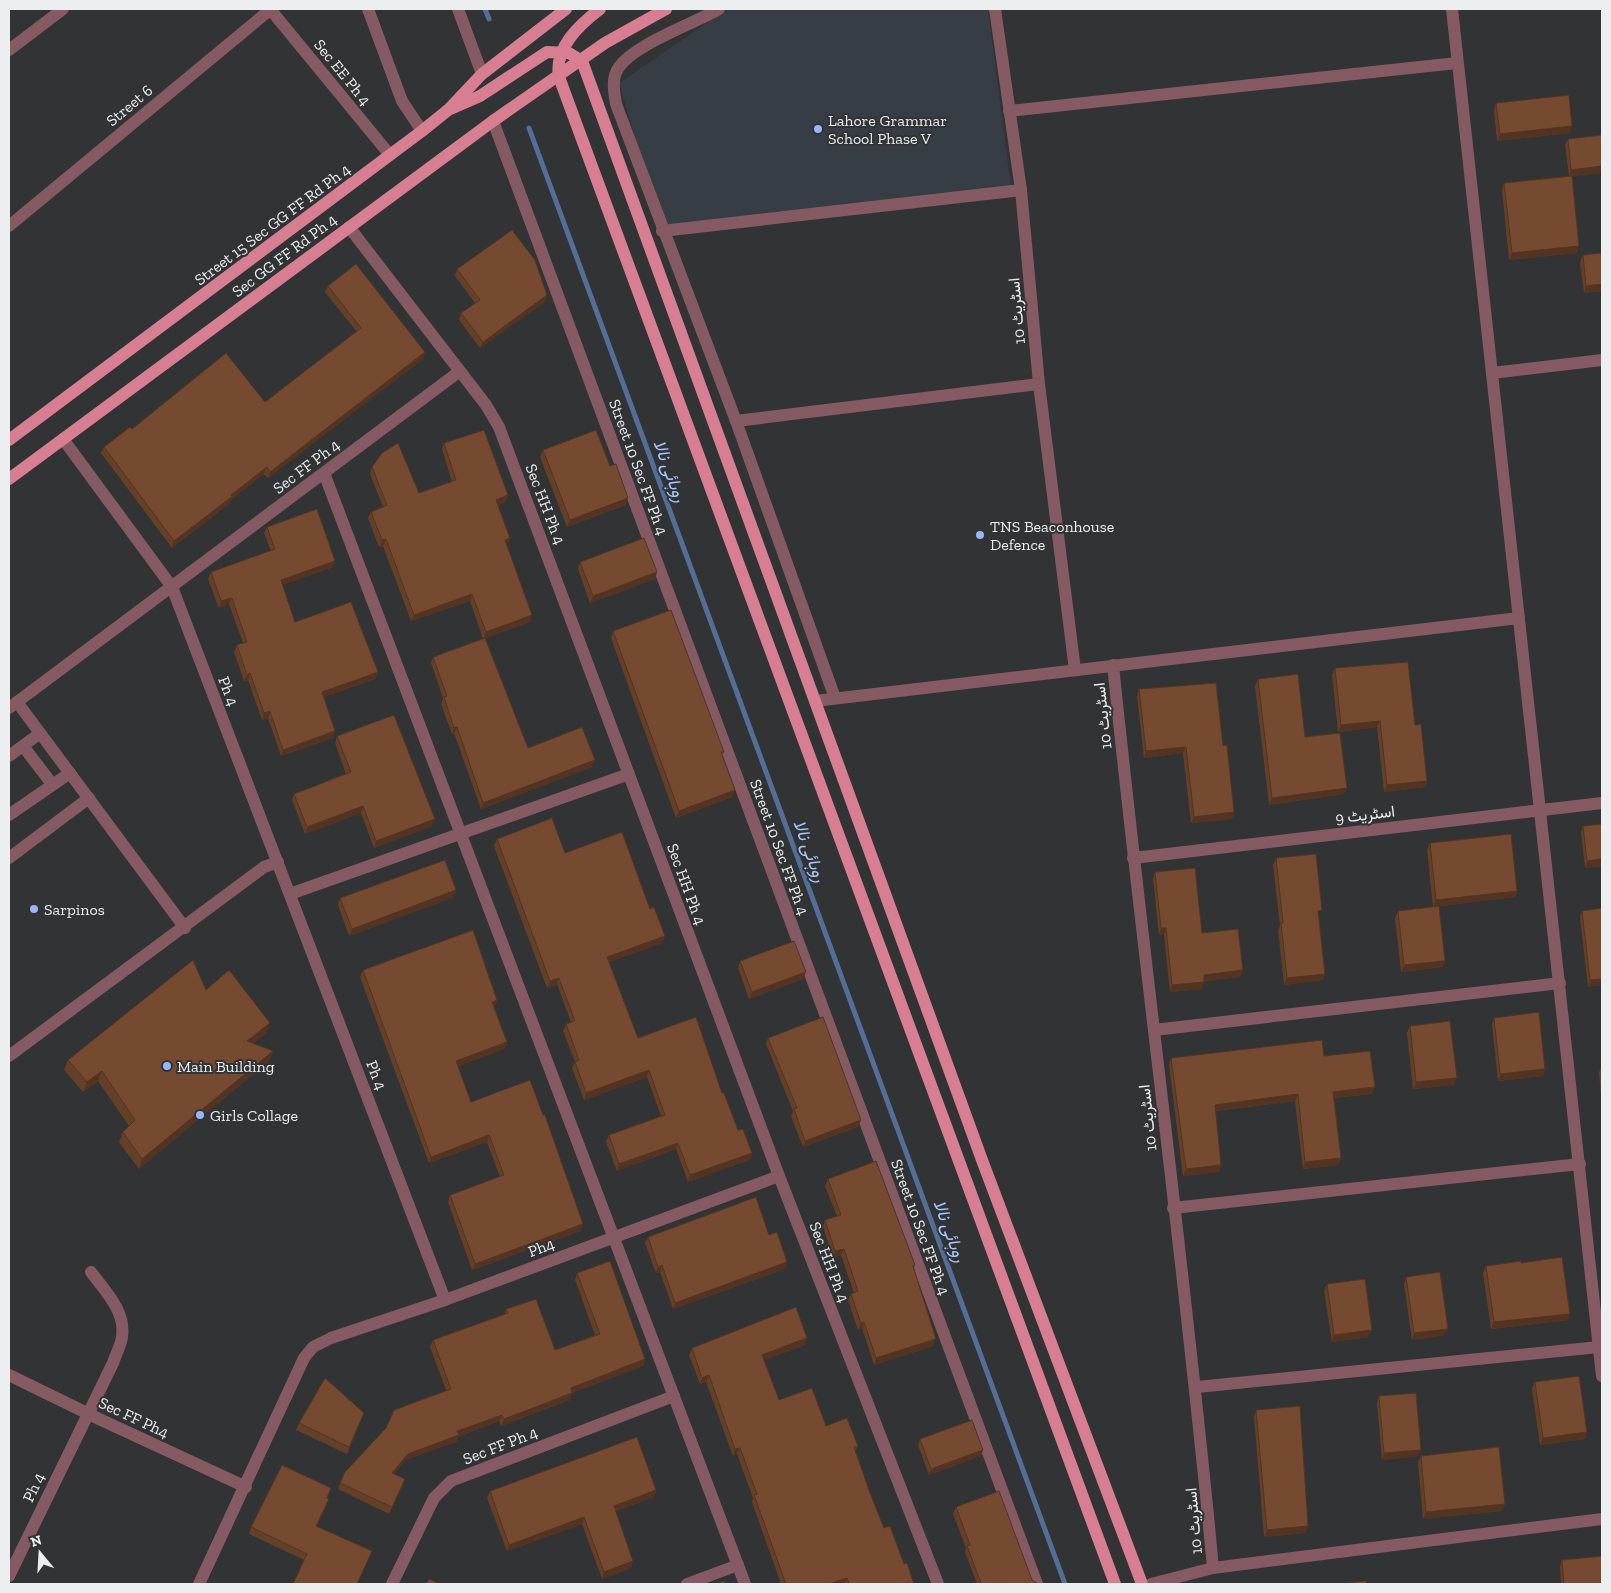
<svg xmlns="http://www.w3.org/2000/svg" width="1611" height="1593" font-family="'Zilla Slab',Vazirmatn,serif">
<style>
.built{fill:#373d44}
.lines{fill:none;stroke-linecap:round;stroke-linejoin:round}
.stream{stroke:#536e97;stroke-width:5}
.minor{stroke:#865a63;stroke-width:12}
.major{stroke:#d77e92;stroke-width:12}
.wall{fill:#654029}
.shaded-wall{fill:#533422}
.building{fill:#764a30;stroke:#533422}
.poi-dot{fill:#97b6fd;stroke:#313335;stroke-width:2}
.labels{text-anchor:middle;stroke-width:4;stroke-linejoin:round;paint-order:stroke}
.street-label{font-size:16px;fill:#eceeef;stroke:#313335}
.poi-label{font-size:16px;fill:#eceeef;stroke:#313335;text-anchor:start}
.water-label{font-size:18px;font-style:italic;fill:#a5c7fa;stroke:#313335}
</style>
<rect width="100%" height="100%" fill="#313335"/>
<path class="built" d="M727,9H988L1011,187L664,225L646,174L619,83Z"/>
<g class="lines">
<g class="stream">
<path d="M485,9L489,19"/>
<path d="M529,128L1065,1584"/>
</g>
<g class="minor">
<path d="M270,9L390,155"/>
<path d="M368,9L402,101L422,131"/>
<path d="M458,9L482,74"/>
<path d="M719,9C693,24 635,44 619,67C611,78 614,92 616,104L736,421L835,698"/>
<path d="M995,9L1021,190L1039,384L1075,670"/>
<path d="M1452,9L1602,1376"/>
<path d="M9,50L63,9"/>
<path d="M1009,111L1457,63"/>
<path d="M493,121L1037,1584"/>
<path d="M9,226L271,9"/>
<path d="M349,227L486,405L499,427L779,1176L938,1584"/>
<path d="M662,231L1021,190"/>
<path d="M1492,373L1602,360"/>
<path d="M736,421L1039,384"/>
<path d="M63,439L172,587L445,1300"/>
<path d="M324,473L745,1584"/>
<path d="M1113,665C1144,967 1185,1267 1213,1568"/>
<path d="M815,701L1519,618"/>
<path d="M17,702L185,928"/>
<path d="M9,708L460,371"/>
<path d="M23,746L52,784"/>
<path d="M9,756L39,734"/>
<path d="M9,815L70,773"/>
<path d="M9,858L89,798"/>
<path d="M1133,858L1602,803"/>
<path d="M290,894L629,774"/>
<path d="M1154,1030L1560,983"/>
<path d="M9,1056L264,867L278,862"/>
<path d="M1173,1208L1580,1164"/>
<path d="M9,1375L97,1418L246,1487"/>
<path d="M1197,1387L1599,1347"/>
<path d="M9,1576L113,1363C116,1354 121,1345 122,1337C126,1311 105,1291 91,1272"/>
<path d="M199,1584L304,1358L313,1347L331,1338L445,1300L779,1176"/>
<path d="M392,1584L434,1498L451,1481L674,1396"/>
<path d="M687,1584L738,1565"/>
<path d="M1151,1584L1213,1568L1602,1519"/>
</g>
<g class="major">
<path d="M600,9C579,25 554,48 559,77L1115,1584"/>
<path d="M448,110L480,96L547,52L569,53L582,61L982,1160L1142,1584"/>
<path d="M9,440L422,131L448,110L482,74L566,9"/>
<path d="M9,479L493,121L605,43L666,9"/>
</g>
</g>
<g class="wall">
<path d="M1496,103L1570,133L1497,141L1494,110Z"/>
<path d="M1602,135V173L1572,176L1577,253L1509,260L1502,190L1504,183L1569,176L1565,145L1568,139Z"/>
<path d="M1602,253V291L1584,293L1580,262L1583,255Z"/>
<path d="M457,269L547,295L545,302L480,348L459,320L461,313L475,303L455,276Z"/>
<path d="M328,286L425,352L423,359L268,478L264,474L231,500L230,503L172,548L101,453L104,447L132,429L265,402L357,332L325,292Z"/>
<path d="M444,443L508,495L505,502L498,505L510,538L507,545L532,615L530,622L483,639L470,601L411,621L383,546L379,547L368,518L371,512L383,507L370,474L372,467L419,493L452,482L442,449Z"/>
<path d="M543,450L610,466L626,505L567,527L540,457Z"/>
<path d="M267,527L335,561L333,567L282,585L295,622L378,672L375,679L324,697L333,738L281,756L268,718L262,720L248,680L244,681L234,652L237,645L243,643L229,604L219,608L208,579L211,572L271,551L264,533Z"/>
<path d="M580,562L657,572L655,579L590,603L578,569Z"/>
<path d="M613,631L724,752L722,755L732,797L676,818L611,638Z"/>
<path d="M433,657L528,748L592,767L481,809L454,733L452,734L441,704L443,698L431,663Z"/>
<path d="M1335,668L1415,725L1425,787L1384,792L1377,727L1338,732L1332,675Z"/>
<path d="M1258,679L1305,737L1344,794L1269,805L1255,686Z"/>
<path d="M1139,689L1223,746L1234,812L1232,819L1191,823L1183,753L1144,758L1137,696Z"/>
<path d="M337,736L432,826L374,848L361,813L305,834L292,800L294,794L346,774L335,743Z"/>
<path d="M1602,824V866L1585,868L1581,833L1583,826Z"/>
<path d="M497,839L565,853L662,943L609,962L638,1038L722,1093L738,1130L752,1153L749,1160L688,1182L676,1149L617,1171L606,1142L609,1135L661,1116L647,1077L584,1100L572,1068L575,1062L563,1031L566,1024L571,1022L557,984L547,988L494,846Z"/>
<path d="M1430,843L1517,891L1515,897L1433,907L1427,850Z"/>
<path d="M1276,858L1319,917L1325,974L1323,980L1284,985L1278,930L1280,926L1273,865Z"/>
<path d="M1155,872L1202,933L1243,970L1240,977L1204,981L1202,989L1170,992L1164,935H1159L1153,879Z"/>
<path d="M454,897L349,936L338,905L340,898Z"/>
<path d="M1602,908V985L1588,987L1580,917L1582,911Z"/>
<path d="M1398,911L1445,961L1442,967L1401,972L1395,918Z"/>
<path d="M740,961L803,979L749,999L738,968Z"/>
<path d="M363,970L497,1000L494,1007L507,1042L504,1049L458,1066L471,1102L581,1231L472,1270L448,1202L450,1195L500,1177L487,1142L429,1163L360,977Z"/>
<path d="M206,990L266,1033L253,1043L273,1051L269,1061L139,1169L119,1142L123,1132L129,1126L98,1081L83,1092L64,1070L68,1060Z"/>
<path d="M1494,1018L1545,1069L1543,1076L1498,1081L1492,1024Z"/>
<path d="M1410,1026L1454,1085L1413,1089L1407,1033Z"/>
<path d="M768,1038L858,1127L803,1147L791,1116L793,1111L766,1044Z"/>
<path d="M1324,1056L1372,1094L1334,1098L1341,1158L1338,1165L1303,1169L1295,1101L1216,1111L1221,1165L1219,1172L1183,1176L1169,1065L1171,1058Z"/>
<path d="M1601,1067H1602V1106L1599,1073Z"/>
<path d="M828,1179L915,1265L914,1268L933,1346L874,1365L862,1328L858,1330L848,1300L851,1294L854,1293L841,1255L833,1258L823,1227L825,1220L837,1216L825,1186Z"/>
<path d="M769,1235L785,1269L673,1309L660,1272L656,1273L645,1243L648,1237Z"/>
<path d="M1521,1263L1568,1320L1491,1329L1483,1273L1486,1266Z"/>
<path d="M577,1273L645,1359L643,1366L572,1393L570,1400L501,1426L499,1421L458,1437L456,1442L405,1460L394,1474L405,1479L389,1514L338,1489L340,1483L446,1390L430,1347L433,1340L505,1314L506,1309L555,1350L595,1335L575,1280Z"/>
<path d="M1406,1277L1445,1335L1412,1340L1404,1284Z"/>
<path d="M1327,1284L1369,1337L1332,1342L1324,1291Z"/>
<path d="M805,1345L764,1360L779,1400L826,1426L858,1446L855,1452L870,1493L884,1528L904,1564L914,1584H781L752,1502L753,1498L737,1454L733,1456L706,1382L700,1384L689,1355L692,1348Z"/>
<path d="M1535,1382L1587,1432L1585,1439L1540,1445L1532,1389Z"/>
<path d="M1379,1396L1419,1456L1382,1460L1377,1403Z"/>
<path d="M1256,1410L1308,1526L1305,1533L1264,1537L1254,1417Z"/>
<path d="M364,1413L347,1454L296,1430L299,1423Z"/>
<path d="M920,1439L983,1450L981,1456L929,1475L918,1445Z"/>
<path d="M1421,1456L1505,1504L1502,1511L1423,1519L1418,1462Z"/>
<path d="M656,1490L654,1497L615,1511L631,1568L602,1579L582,1524L507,1551L487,1498L490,1491Z"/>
<path d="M327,1498L326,1506L317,1526L369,1557L357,1584H293L304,1560L249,1534L251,1527Z"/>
<path d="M956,1507L1032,1580L1038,1584H977L965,1552L966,1548L953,1514Z"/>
<path d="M1562,1560L1602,1584H1561L1560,1567Z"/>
</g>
<g class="shaded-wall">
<path d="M1572,126L1570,133L1497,141L1500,134Z"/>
<path d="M1602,166V173L1569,176L1571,170Z"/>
<path d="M1579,246L1577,253L1509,260L1512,253Z"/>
<path d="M1602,284V291L1584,293L1586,286Z"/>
<path d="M547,295L545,302L480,348L483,342Z"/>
<path d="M425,352L423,359L268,478L270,472Z"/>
<path d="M267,467L264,474L231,500L230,503L172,548L174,541Z"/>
<path d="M508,495L505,502L493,506L496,500Z"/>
<path d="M628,498L626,505L567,527L570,520Z"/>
<path d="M510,538L507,545L502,546L505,540Z"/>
<path d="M386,539L383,546L379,547L382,540Z"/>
<path d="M335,561L333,567L278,587L281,580Z"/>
<path d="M657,572L655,579L590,603L593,596Z"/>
<path d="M472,594L470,601L411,621L414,615Z"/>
<path d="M232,598L229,604L219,608L221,601Z"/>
<path d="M532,615L530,622L483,639L486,632Z"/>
<path d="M378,672L375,679L319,699L322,692Z"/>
<path d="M250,673L248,680L244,681L247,675Z"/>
<path d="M270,711L268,718L262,720L264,713Z"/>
<path d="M1380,721L1377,727L1338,732L1341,725Z"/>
<path d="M457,727L454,733L452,734L454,728Z"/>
<path d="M335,731L333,738L281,756L283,750Z"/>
<path d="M1186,747L1183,753L1144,758L1146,751Z"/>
<path d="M595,760L592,767L481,809L483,803Z"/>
<path d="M1427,781L1425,787L1384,792L1387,785Z"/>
<path d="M1347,788L1344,794L1269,805L1272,798Z"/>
<path d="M735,790L732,797L676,818L679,811Z"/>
<path d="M363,806L361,813L305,834L307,827Z"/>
<path d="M1234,812L1232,819L1191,823L1194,817Z"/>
<path d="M435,819L432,826L374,848L376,841Z"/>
<path d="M1602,859V866L1585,868L1587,861Z"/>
<path d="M456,890L454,897L349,936L352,929Z"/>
<path d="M1517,891L1515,897L1433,907L1436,900Z"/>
<path d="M1161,928H1166L1164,935H1159Z"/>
<path d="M665,936L662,943L605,964L607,957Z"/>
<path d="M1445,961L1442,967L1401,972L1404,965Z"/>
<path d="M1243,970L1240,977L1201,982L1204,975Z"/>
<path d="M806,972L803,979L749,999L752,992Z"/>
<path d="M1325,974L1323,980L1284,985L1287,978Z"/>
<path d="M559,978L557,984L547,988L550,981Z"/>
<path d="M1602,979V985L1588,987L1590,980Z"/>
<path d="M1204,982L1202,989L1170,992L1172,985Z"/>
<path d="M497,1000L495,1007L490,1009L492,1002Z"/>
<path d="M270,1023L266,1033L244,1051L247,1041Z"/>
<path d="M507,1042L504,1049L454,1068L456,1061Z"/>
<path d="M273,1051L269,1061L139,1169L142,1159Z"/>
<path d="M1545,1069L1543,1076L1498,1081L1500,1074Z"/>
<path d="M649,1070L647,1077L584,1100L586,1093Z"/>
<path d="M102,1071L98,1081L83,1092L87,1082Z"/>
<path d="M1457,1078L1454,1085L1413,1089L1416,1082Z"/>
<path d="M1375,1087L1372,1094L1331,1098L1333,1092Z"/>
<path d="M1298,1094L1295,1101L1213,1111L1215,1105Z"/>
<path d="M861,1120L858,1127L803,1147L805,1141Z"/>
<path d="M489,1135L487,1142L429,1163L431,1157Z"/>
<path d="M678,1143L676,1149L617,1171L619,1164Z"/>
<path d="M752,1153L749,1160L688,1182L690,1175Z"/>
<path d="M1341,1158L1338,1165L1303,1169L1305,1162Z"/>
<path d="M1221,1165L1219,1172L1183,1176L1186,1169Z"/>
<path d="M583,1224L581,1231L472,1270L475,1264Z"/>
<path d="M844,1249L841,1255L833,1258L835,1251Z"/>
<path d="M787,1262L785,1269L673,1309L675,1303Z"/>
<path d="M662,1265L660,1272L656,1273L658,1267Z"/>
<path d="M1570,1314L1568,1320L1491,1329L1494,1322Z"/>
<path d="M864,1322L862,1328L858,1330L861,1323Z"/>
<path d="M1448,1329L1445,1335L1412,1340L1414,1333Z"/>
<path d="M1372,1330L1369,1337L1332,1342L1334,1335Z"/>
<path d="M807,1338L805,1345L760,1362L762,1355Z"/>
<path d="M936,1339L933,1346L874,1365L876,1358Z"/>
<path d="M645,1359L643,1366L572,1393L570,1400L501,1426L504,1419L571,1388Z"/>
<path d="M709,1375L706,1382L700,1384L702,1378Z"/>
<path d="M502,1415L499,1421L458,1437L456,1442L405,1460L390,1480L392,1473L408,1454L457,1431Z"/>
<path d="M1587,1432L1585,1439L1540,1445L1543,1438Z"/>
<path d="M740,1448L737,1454L733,1456L735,1449Z"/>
<path d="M983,1450L981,1456L929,1475L931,1469Z"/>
<path d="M1421,1450L1419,1456L1382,1460L1384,1453Z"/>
<path d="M405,1479L403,1486L389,1514L392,1507Z"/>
<path d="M656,1490L654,1497L611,1512L614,1506Z"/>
<path d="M329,1499L326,1506L314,1532L316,1526Z"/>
<path d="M1505,1504L1502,1511L1423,1519L1426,1512Z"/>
<path d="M584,1517L582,1524L507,1551L509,1545Z"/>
<path d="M1308,1526L1305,1533L1264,1537L1267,1530Z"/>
<path d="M633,1561L631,1568L602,1579L604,1572Z"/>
<path d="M847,1578L844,1584H829Z"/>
</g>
<g class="building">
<path d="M1569,95L1572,126L1500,134L1496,103Z"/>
<path d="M1602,135V166L1571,170L1568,139Z"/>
<path d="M1572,176L1579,246L1512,253L1504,183Z"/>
<path d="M512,230L535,260L547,295L483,342L461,313L480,300L457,269Z"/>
<path d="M1602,253V284L1586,286L1583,255Z"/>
<path d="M356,264L425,352L270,472L267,467L231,495L233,496L174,541L104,447L130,427L132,429L226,353L265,402L361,328L328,286Z"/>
<path d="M484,430L508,495L496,500L510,538L505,540L532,615L486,632L472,594L414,615L386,539L382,540L371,512L387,505L372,467L382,453L398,443L419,493L456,480L444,443Z"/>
<path d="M596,430L610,466L616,464L628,498L570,520L543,450Z"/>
<path d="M317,509L335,561L281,580L295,622L351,602L378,672L322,692L335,731L283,750L270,711L264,713L250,673L247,675L237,645L247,642L232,598L221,601L211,572L275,549L267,527Z"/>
<path d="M644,538L657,572L593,596L580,562Z"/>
<path d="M671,610L724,752H721L735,790L679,811L613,631Z"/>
<path d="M485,638L528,748L582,727L595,760L483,803L457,727L454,728L444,697L447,696L433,657Z"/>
<path d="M1408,662L1415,725L1421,724L1427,781L1387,785L1380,721L1341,725L1335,668Z"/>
<path d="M1298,674L1305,737L1340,733L1347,788L1272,798L1258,679Z"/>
<path d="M1216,683L1223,746L1227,745L1234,812L1194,817L1186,747L1146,751L1139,689Z"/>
<path d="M394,715L435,819L376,841L363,806L307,827L294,794L351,772L337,736Z"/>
<path d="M552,818L565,853L622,832L650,909L654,907L665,936L607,957L638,1038L696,1017L722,1093H724L738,1130L743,1129L752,1153L690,1175L678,1143L619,1164L609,1135L665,1115L649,1070L586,1093L575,1062L579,1060L566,1024L575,1021L559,978L550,981L497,839Z"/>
<path d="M1602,824V859L1587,861L1583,826Z"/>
<path d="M1511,834L1517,891L1436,900L1430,843Z"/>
<path d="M1316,854L1322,910L1318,911L1325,974L1287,978L1281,923H1283L1276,858Z"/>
<path d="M445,860L456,890L352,929L340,898Z"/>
<path d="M1195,868L1202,933L1238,929L1243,970L1204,975V982L1172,985L1166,928H1161L1155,872Z"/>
<path d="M1439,906L1445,961L1404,965L1398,911Z"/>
<path d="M1602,908V979L1590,980L1582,911Z"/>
<path d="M473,930L497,1000L492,1002L507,1042L456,1061L471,1102L530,1080L543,1115H545L583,1224L475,1264L450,1195L504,1175L489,1135L431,1157L363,970Z"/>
<path d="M794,941L806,972L752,992L740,961Z"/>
<path d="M193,960L206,990L229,970L270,1023L247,1041L273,1051L142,1159L123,1132L135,1120L102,1071L87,1082L68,1060Z"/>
<path d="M1539,1012L1545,1069L1500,1074L1494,1018Z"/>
<path d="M823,1017L861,1120L805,1141L794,1109L797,1108L768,1038Z"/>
<path d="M1450,1021L1457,1078L1416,1082L1410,1026Z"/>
<path d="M1322,1040L1324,1056L1370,1051L1375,1087L1333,1092L1341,1158L1305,1162L1298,1094L1215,1105L1221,1165L1186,1169L1171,1058Z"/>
<path d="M876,1161L915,1265L913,1266L936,1339L876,1358L864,1322L861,1323L851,1294L858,1291L844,1249L835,1251L825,1220L841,1215L828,1179Z"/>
<path d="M756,1197L769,1235L777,1232L787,1262L675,1303L662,1265L658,1267L648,1237Z"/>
<path d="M1562,1257L1570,1314L1494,1322L1486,1266L1521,1261V1263Z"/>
<path d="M610,1261L645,1359L571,1388L572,1393L504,1419L502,1415L457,1431L459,1435L408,1454L392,1473L405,1479L392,1507L340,1483L345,1472L386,1428L394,1410L451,1389L433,1340L508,1313L506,1309L536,1299L555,1350L600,1334L577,1273Z"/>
<path d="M1440,1272L1448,1329L1414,1333L1406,1277Z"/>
<path d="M1365,1279L1372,1330L1334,1335L1327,1284Z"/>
<path d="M796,1307L807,1338L762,1355L779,1400L812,1388L826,1426L847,1418L858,1446L854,1447L870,1493L884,1528L890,1526L904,1564L907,1563L914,1584H849L847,1578L829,1584H786L754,1495L757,1494L740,1448L735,1449L709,1375L702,1378L692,1348Z"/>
<path d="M1579,1376L1587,1432L1543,1438L1535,1382Z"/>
<path d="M325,1378L364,1413L349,1447L299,1423Z"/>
<path d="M1416,1393L1421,1450L1384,1453L1379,1396Z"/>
<path d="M1300,1406L1308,1526L1267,1530L1256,1410Z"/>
<path d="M972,1420L983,1450L931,1469L920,1439Z"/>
<path d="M637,1437L656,1490L614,1506L633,1561L604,1572L584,1517L509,1545L490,1491Z"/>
<path d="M1499,1447L1505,1504L1426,1512L1421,1456Z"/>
<path d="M282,1465L331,1488L327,1498L329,1499L316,1526L372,1551L357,1584H293L307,1554L251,1527Z"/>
<path d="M999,1491L1032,1580L1038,1584H978L981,1583L967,1546L970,1545L956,1507Z"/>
<path d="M1602,1556V1584H1564L1562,1560Z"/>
<path d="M429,1579L440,1584H426Z"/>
<path d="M724,1581L725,1584H716Z"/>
<path d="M1366,1581V1584H1337Z"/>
</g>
<g class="poi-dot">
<circle cx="818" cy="129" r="5"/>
<circle cx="980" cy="535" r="5"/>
<circle cx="34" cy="909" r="5"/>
<circle cx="167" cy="1066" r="5"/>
<circle cx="200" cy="1115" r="5"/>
</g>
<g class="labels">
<g class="street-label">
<text transform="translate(343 72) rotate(51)" y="6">Sec EE Ph 4</text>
<text transform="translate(129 105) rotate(-40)" y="6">Street 6</text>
<text transform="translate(272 224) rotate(-37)" y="6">Street 15 Sec GG FF Rd Ph 4</text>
<text transform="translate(284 255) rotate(-37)" y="6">Sec GG FF Rd Ph 4</text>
<text transform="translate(1016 311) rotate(-95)" y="6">اسٹریٹ 10</text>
<text transform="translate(306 466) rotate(-37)" y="6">Sec FF Ph 4</text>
<text transform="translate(639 467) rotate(70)" y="6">Street 10 Sec FF Ph 4</text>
<text transform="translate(546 504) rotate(69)" y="6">Sec HH Ph 4</text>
<text transform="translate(229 691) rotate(69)" y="6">Ph 4</text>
<text transform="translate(1102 716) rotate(-96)" y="6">اسٹریٹ 10</text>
<text transform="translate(1365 814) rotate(-7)" y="6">اسٹریٹ 9</text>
<text transform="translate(780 847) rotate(70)" y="6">Street 10 Sec FF Ph 4</text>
<text transform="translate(687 884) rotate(70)" y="6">Sec HH Ph 4</text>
<text transform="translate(377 1075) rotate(69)" y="6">Ph 4</text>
<text transform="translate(1147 1118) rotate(-96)" y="6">اسٹریٹ 10</text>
<text transform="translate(921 1227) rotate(70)" y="6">Street 10 Sec FF Ph 4</text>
<text transform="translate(541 1247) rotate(-20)" y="6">Ph4</text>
<text transform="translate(830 1262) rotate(69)" y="6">Sec HH Ph 4</text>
<text transform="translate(134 1417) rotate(25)" y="6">Sec FF Ph4</text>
<text transform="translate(500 1445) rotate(-21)" y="6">Sec FF Ph 4</text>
<text transform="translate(33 1487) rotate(-65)" y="6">Ph 4</text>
<text transform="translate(1193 1521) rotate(-95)" y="6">اسٹریٹ 10</text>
</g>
<g class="poi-label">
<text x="828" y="126">Lahore Grammar<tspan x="828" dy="18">School Phase V</tspan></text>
<text x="990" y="532">TNS Beaconhouse<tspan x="990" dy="18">Defence</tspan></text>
<text x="44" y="915">Sarpinos</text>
<text x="177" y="1072">Main Building</text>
<text x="210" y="1121">Girls Collage</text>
</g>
<g class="water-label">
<text transform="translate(670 471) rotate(70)" y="6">روہائی نالا</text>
<text transform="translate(810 851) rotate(70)" y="6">روہائی نالا</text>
<text transform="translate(950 1231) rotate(70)" y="6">روہائی نالا</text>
</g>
</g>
<rect width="1611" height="1593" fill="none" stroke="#eceeef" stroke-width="20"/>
<g transform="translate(40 1553) rotate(342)" stroke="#313335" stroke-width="4" paint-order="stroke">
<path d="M0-4L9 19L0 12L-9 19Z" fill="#eceeef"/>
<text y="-8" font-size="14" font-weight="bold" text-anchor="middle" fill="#eceeef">N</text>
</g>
</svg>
